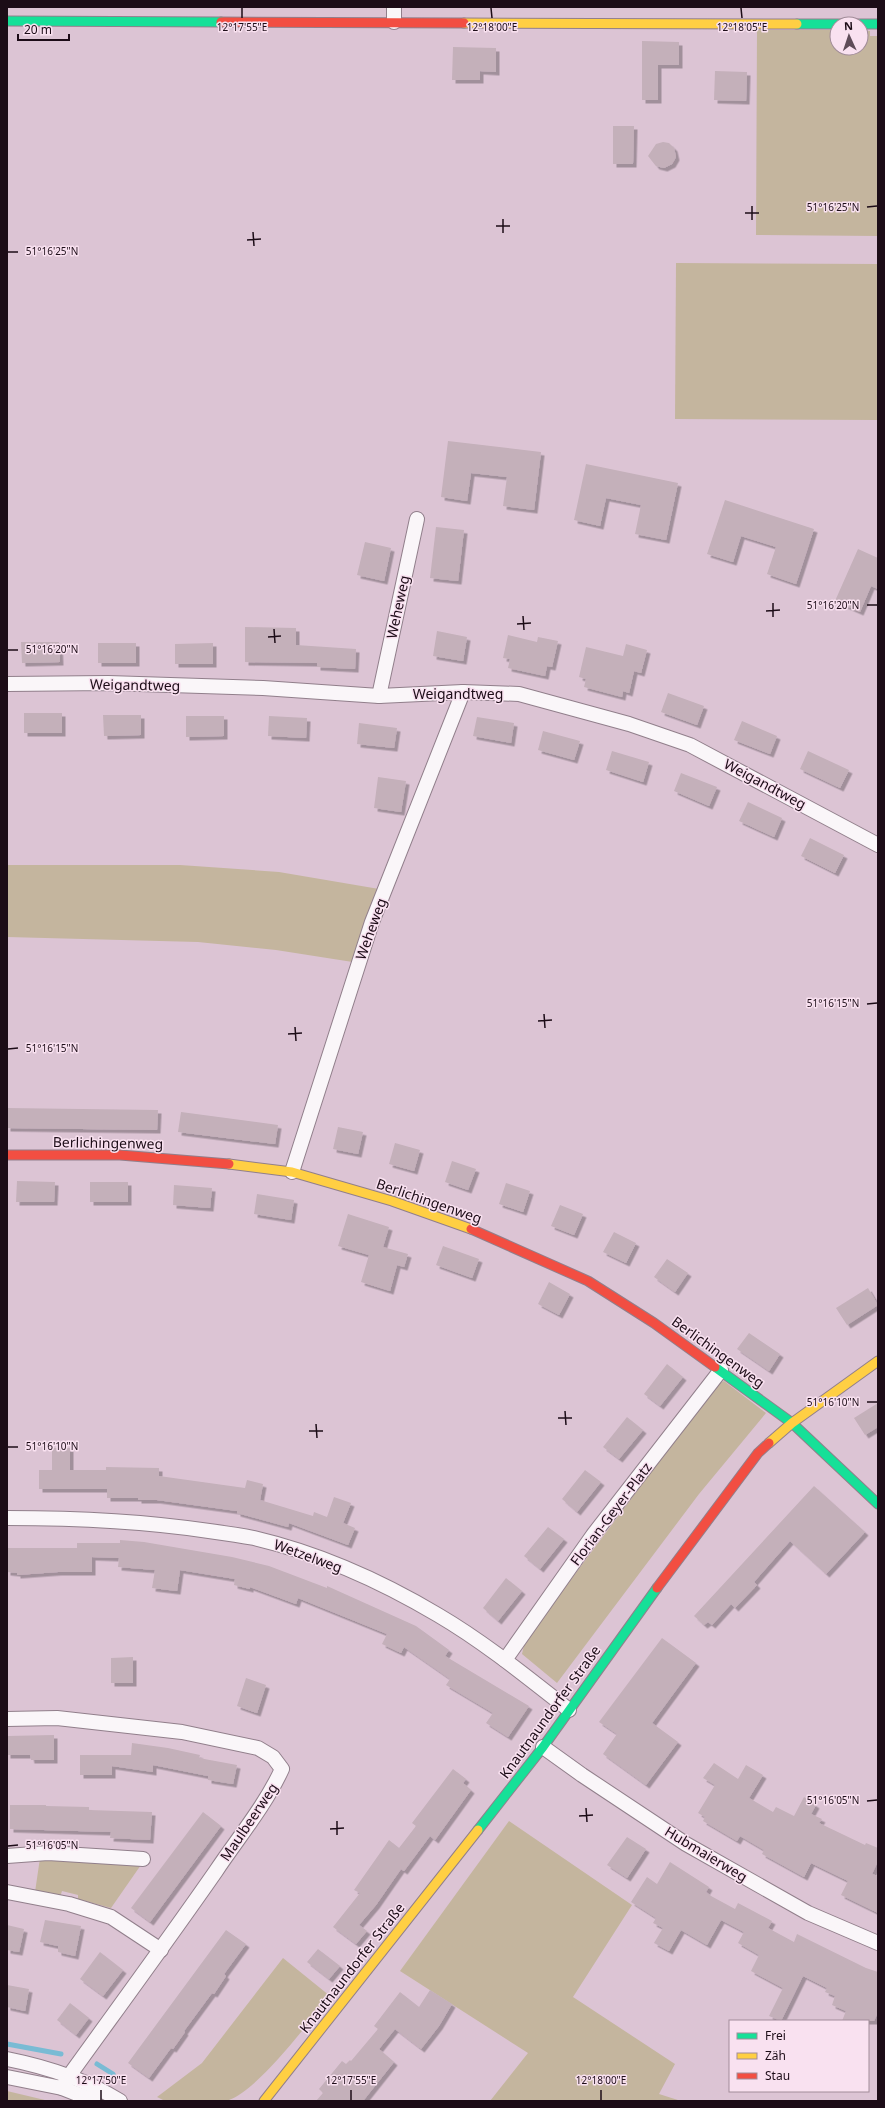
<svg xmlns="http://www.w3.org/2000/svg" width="885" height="2108" font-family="'Noto Sans',sans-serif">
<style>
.green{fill:#c4b59e}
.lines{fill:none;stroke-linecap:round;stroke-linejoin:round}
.stream{stroke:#79bbd4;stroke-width:5}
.building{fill:#c4b0ba;filter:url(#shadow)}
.street-casing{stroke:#917f8b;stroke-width:16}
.fast-casing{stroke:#917f8b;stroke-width:11}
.slow-casing{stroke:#917f8b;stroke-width:11}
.jam-casing{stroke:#917f8b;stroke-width:11}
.street{stroke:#faf6f9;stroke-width:14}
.fast{stroke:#16e098;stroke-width:9}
.slow{stroke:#ffcf43;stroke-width:9}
.jam{stroke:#f24e42;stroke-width:9}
.ticks{fill:none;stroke:#1c0c17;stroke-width:1.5}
.labels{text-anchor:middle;stroke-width:3;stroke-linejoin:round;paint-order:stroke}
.street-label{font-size:14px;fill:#1c0c17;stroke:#f9e1f0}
.ticks-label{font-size:10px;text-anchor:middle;fill:#1c0c17;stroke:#f9e1f0;stroke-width:3;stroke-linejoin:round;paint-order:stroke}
</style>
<defs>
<filter id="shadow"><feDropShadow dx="3.5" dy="3.5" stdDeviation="0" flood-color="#0004"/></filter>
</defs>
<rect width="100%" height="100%" fill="#dcc4d4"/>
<g class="green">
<path d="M757,30H837V48H861V30L870,31V36H878V236L756,235Z"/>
<path d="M676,263L878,264V420L675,419Z"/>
<path d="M7,865H180L279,872L385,890L359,963L276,950L198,942L7,937Z"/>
<path d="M724,1381L766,1413L699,1494L557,1683L522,1654L525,1641L716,1385Z"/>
<path d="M509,1821L632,1905L573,1997L675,2064L659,2094L681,2101H490L528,2053L400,1971Z"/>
<path d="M40,1858L143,1862L111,1908L78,1899V1895L62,1891L60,1897L35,1892Z"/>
<path d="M283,1958L330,1996C308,2023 259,2089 229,2100C220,2104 177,2101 165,2101L157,2097L202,2063Z"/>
<path d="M7,2091L49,2101H7Z"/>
</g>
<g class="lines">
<g class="stream">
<path d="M7,2044L61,2054"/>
<path d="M97,2064L113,2074"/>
</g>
</g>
<g class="building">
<path d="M642,41L679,42V65H658V100H642Z"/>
<path d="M453,47L496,48V72L480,71V80H452Z"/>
<path d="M715,71L747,72L746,101L714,100Z"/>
<path d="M613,126H634L633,164H613Z"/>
<path d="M663,142L669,143L674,148L676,157L672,164L664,168L656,166L648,156L656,144Z"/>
<path d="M448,441L541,452L534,510L503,506L507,477L471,473L467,501L441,497Z"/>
<path d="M586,464L678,483L666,540L635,534L641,505L606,498L600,526L574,520Z"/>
<path d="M725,500L814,529L796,584L767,574L776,547L741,536L733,562L707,554Z"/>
<path d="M436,527L464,530L458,581L430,578Z"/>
<path d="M365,542L391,548L384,581L357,575Z"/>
<path d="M858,549L878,558V589L871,586L860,612L835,601Z"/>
<path d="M245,627L296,628V645L356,649L355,669L317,667V663L245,662Z"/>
<path d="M437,631L467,637L463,661L433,656Z"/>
<path d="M508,635L537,642L538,637L558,641L552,667L547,666L545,676L508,668L510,659L503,658Z"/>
<path d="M21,642H59L60,662L22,663Z"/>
<rect x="98" y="643" width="38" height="20"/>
<path d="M213,643V664H175V644Z"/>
<path d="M626,644L647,650L641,673L634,671L629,693L623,691L622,697L584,687L586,679L579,677L586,647L623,656Z"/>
<path d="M668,693L704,706L697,725L661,712Z"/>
<rect x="24" y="713" width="38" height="20"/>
<path d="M103,715H141V735L104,736Z"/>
<path d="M186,716H224V736L186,737Z"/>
<path d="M269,716L307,718L306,738L268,736Z"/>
<path d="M477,717L514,723L511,743L473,736Z"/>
<path d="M742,721L777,736L770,754L734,740Z"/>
<path d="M359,723L397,728L394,748L357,744Z"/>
<path d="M543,731L580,741L574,760L538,750Z"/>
<path d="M612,751L649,762L643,782L606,770Z"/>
<path d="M808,751L849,770L840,788L800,769Z"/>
<path d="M681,773L717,787L709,806L674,791Z"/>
<path d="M378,777L406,781L401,812L374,808Z"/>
<path d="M748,802L782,818L774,837L739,821Z"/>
<path d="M810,838L844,855L835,873L801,856Z"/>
<path d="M7,1108L158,1110L157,1130L7,1128Z"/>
<path d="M181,1112L278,1125L275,1144L178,1132Z"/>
<path d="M338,1127L363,1132L358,1154L333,1149Z"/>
<path d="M395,1143L420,1150L414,1171L389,1164Z"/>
<path d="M452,1161L476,1169L468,1190L445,1182Z"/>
<path d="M17,1181L55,1182L54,1202H16Z"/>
<rect x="90" y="1182" width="38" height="20"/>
<path d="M506,1183L530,1191L523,1212L499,1204Z"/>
<path d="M174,1185L212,1188L210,1208L173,1205Z"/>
<path d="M257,1194L294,1200L291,1220L254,1214Z"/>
<path d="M560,1205L583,1214L574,1235L551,1226Z"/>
<path d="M348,1214L389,1227L383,1247L408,1254L404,1267L397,1265L390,1291L361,1282L369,1255L338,1246Z"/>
<path d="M614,1232L636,1243L626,1263L603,1252Z"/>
<path d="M443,1246L479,1259L472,1278L436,1265Z"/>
<path d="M667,1259L688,1273L675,1292L654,1277Z"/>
<path d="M549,1282L570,1294L559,1315L538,1304Z"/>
<path d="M868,1288L878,1305L847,1325L836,1308Z"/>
<path d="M749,1333L780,1354L769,1371L737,1349Z"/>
<path d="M667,1364L683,1377L660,1406L644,1394Z"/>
<path d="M878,1403V1427L865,1435L854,1418Z"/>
<path d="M627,1417L643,1430L619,1459L603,1447Z"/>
<path d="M52,1448H70V1470H106V1467L159,1468V1476L245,1488L247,1480L263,1484L260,1500L313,1516L314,1512L327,1517L334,1497L351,1503L343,1523L355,1528L348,1545L289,1523L288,1527L237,1513V1511L157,1500H138V1498H107V1489H39V1470H52Z"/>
<path d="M585,1470L601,1482L577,1512L562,1499Z"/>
<path d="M814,1486L865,1532L826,1574L790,1541L754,1582L757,1585L735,1608L731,1604L712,1625L708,1622L704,1625L694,1616Z"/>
<path d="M548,1527L564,1539L540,1569L524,1556Z"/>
<path d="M120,1540L144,1542L232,1557L269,1566L327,1588V1586L416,1626L449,1650L445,1656L529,1706L508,1737L486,1723L493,1713L446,1685L450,1679L404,1647L401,1653L382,1644L387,1634L298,1598L296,1604L250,1587V1589L234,1585L235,1579L180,1570L177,1591L152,1588L155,1570L118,1567L119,1558L92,1557V1572H58L17,1575V1573L7,1572V1548H77V1543H120Z"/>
<path d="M506,1578L522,1591L498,1621L483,1608Z"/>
<path d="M662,1638L696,1663L652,1723L678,1742L646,1785L603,1754L617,1734L599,1722Z"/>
<path d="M133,1657V1683H111V1658Z"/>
<path d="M246,1678L266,1685L257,1713L237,1706Z"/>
<path d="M54,1735V1760H31L30,1755H7V1736Z"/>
<path d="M132,1743L168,1748L200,1755L199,1758L237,1765L233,1784L208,1780V1776L153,1765V1772L112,1766V1775H80V1755H131Z"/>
<path d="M714,1763L738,1779L746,1765L763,1775L749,1798L773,1812L776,1807L794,1816L804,1797L816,1805L811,1814L822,1819L819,1823L865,1845L866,1843L878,1848V1861L872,1874L878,1876V1913L841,1895L848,1881L811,1863L804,1877L762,1854L764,1850L740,1836L737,1841L703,1821L705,1817L698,1813L715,1785L703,1778Z"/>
<path d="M453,1769L466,1779L463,1783L471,1790L435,1840L430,1836L404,1871L401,1869L376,1905L359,1925L367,1931L356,1944L333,1927L360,1893L354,1890L380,1853L389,1840L399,1848L416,1826L412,1823Z"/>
<path d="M10,1805H46V1806L89,1807V1810L152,1812L150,1840L110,1838L111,1832L10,1829Z"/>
<path d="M203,1812L221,1826L150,1922L131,1908Z"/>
<path d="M627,1837L646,1849L627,1878L607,1865Z"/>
<path d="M670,1862L709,1887L706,1892L711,1896L735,1909L738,1903L772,1921L768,1928L794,1942L797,1934L866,1968L878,1972V2012L874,2021H842L846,2011L832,2005L835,1996L825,1992L827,1988L803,1976L781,2021L769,2016L783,1988L751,1971L759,1955L738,1943L744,1932L721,1920L707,1945L681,1930L669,1951L654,1943L663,1928L653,1923L656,1918L631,1902L647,1877L657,1884Z"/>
<path d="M45,1920L81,1926L75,1956L58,1952V1946L40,1942Z"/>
<path d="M7,1925L24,1929L19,1952L7,1950Z"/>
<path d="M226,1930L246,1944L224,1974L226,1976L214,1994L212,1993L184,2031L185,2032L173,2049L171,2048L149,2078L128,2063Z"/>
<path d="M318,1949L340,1966L329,1979L307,1962Z"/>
<path d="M100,1952L123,1970L103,1996L80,1979Z"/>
<path d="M7,1985L29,1989L25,2011L7,2007Z"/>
<path d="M430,1990L452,2004L439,2026L421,2049L395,2029L379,2049L394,2062L363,2101H316L323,2093L319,2089L342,2061L346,2064L350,2060L351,2061L378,2029L374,2026L400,1992L419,2007Z"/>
<path d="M70,2003L89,2018L76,2035L57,2020Z"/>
</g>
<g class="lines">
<g class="street-casing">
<g id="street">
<path d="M394,7V22"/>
<path d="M7,684L108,683L263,688L379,696L463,692L519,694L629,724L690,745L878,845"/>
<path d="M379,696L417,519"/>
<path d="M292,1172L372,922L463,692"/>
<path d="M7,1518C75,1518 142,1521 209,1531C224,1533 239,1535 254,1538C318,1553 381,1581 438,1615C484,1642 527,1677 569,1710"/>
<path d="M505,1660L593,1535L721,1370"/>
<path d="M7,1719L57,1718L182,1732L258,1748L273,1757L282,1769C265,1806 238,1838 216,1871C168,1940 118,2008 69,2076L62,2088"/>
<path d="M543,1747L582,1775L686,1844L808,1913L878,1943"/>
<path d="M7,1856L48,1853L143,1859"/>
<path d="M7,1892L69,1904L111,1917L161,1950"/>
<path d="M7,2059C47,2067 85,2079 120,2101"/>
<path d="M7,2077L62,2088L95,2101"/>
</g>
</g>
<g class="fast-casing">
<g id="fast">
<path d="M7,21L221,22"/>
<path d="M797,24H878"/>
<path d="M715,1367L792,1423L878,1504"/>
<path d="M478,1830L543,1747L657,1588"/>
</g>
</g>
<g class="slow-casing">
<g id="slow">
<path d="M464,23L797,24"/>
<path d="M229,1164L292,1172L392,1201L471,1229"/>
<path d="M769,1443L792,1423L878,1361"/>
<path d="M264,2101L478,1830"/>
</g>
</g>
<g class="jam-casing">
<g id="jam">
<path d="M221,22L464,23"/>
<path d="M7,1155H120L229,1164"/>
<path d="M471,1229L588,1281L654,1323L715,1367"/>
<path d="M657,1588L758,1453L769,1443"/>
</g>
</g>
<use href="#street" class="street"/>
<use href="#fast" class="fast"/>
<use href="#slow" class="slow"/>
<use href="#jam" class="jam"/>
</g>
<path class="ticks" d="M242,8V18M491,8L492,18M741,8L742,18M752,206V220M867,207L877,206M745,213H759M503,219V233M496,226H510M253,232L254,246M247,240L261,239M8,252H18M773,603V617M867,605H877M766,611L780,610M523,616L524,630M517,624L531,623M274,629L275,643M268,637L281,636M8,650H18M867,1004L877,1003M544,1014L545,1028M538,1021L552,1020M295,1027L296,1041M288,1034L302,1033M8,1049L18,1048M867,1402H877M565,1411L566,1425M558,1418H572M316,1424L317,1438M309,1431H323M8,1447H18M867,1801L877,1800M586,1808L587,1822M579,1816L593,1815M337,1821V1835M330,1829L344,1828M8,1846L18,1845M101,2090V2100M351,2090V2100M601,2090V2100"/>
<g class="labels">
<g class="street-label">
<text transform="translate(398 607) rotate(-78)" y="5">Weheweg</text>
<text transform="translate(135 685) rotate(1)" y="5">Weigandtweg</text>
<text x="458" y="699">Weigandtweg</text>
<text transform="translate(765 784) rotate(28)" y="5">Weigandtweg</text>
<text transform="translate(371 929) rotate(-70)" y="5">Weheweg</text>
<text transform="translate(108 1143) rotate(1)" y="5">Berlichingenweg</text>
<text transform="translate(429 1201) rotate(19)" y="5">Berlichingenweg</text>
<text transform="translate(718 1352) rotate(36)" y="5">Berlichingenweg</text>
<text transform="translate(611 1514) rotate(-53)" y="5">Florian-Geyer-Platz</text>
<text transform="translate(308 1556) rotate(20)" y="5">Wetzelweg</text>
<text transform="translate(550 1712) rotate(-54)" y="5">Knautnaundorfer Straße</text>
<text transform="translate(249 1822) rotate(-56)" y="5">Maulbeerweg</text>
<text transform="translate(706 1854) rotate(31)" y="5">Hubmaierweg</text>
<text transform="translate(352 1968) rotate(-52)" y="5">Knautnaundorfer Straße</text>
</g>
</g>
<g class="ticks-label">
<text x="242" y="31">12°17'55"E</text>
<text x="492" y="31">12°18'00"E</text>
<text x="742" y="31">12°18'05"E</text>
<text x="833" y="211">51°16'25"N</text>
<text x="52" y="255">51°16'25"N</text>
<text x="833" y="609">51°16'20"N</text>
<text x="52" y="653">51°16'20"N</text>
<text x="833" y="1007">51°16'15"N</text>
<text x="52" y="1052">51°16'15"N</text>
<text x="833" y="1406">51°16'10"N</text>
<text x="52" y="1450">51°16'10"N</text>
<text x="833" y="1804">51°16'05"N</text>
<text x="52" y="1849">51°16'05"N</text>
<text x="101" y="2084">12°17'50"E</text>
<text x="351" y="2084">12°17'55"E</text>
<text x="601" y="2084">12°18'00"E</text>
</g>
<rect width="885" height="2108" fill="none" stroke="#1c0c17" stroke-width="16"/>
<rect x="729" y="2020" width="140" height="72" fill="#f9e1f0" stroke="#a18c99"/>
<rect x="737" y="2033" width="20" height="6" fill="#16e098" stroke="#a18c99"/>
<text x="765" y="2040" font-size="12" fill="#1c0c17">Frei</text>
<rect x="737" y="2053" width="20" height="6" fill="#ffcf43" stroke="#a18c99"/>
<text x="765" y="2060" font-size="12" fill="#1c0c17">Zäh</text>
<rect x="737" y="2073" width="20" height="6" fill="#f24e42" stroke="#a18c99"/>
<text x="765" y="2080" font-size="12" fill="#1c0c17">Stau</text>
<g transform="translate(849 36) rotate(357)"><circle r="19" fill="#f9e1f0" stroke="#a18c99"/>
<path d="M0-3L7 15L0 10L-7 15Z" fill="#5f4c59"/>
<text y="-6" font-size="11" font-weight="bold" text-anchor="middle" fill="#1c0c17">N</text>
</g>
<path d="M18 34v6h51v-6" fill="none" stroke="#1c0c17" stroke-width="2"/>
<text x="24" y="34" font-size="12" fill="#1c0c17" stroke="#f9e1f0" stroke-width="3" paint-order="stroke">20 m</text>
</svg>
